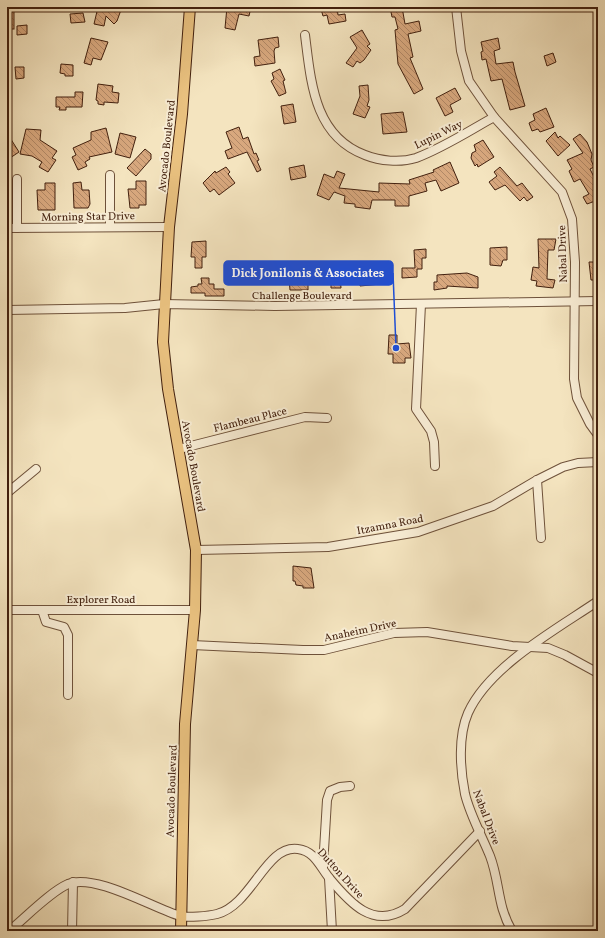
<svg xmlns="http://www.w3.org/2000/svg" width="605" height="938" font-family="Vollkorn,serif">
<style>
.building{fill:url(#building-back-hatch);stroke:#42200e}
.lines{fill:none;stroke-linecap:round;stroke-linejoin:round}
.minor-casing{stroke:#6e513a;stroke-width:10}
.major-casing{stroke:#42200e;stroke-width:12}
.minor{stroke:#f8edd5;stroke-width:8}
.major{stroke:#eac280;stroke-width:10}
.labels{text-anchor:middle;stroke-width:4;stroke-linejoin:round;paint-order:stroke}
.street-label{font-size:11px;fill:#42200e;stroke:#f8edd5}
.leader{fill:none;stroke:#1d4ed8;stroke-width:1.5}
.callout-dot{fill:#1d4ed8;stroke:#f8edd5;stroke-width:1.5}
.callout{fill:#1d4ed8;stroke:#1d4ed8;stroke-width:1.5}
.callout-label{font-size:12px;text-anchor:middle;font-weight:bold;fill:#fff}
</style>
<defs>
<pattern id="building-back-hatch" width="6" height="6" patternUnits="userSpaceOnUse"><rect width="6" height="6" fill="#d8a87e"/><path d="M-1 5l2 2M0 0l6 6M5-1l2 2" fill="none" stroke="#b18866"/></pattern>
</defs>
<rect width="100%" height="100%" fill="#f4e4bf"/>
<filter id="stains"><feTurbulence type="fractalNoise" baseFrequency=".005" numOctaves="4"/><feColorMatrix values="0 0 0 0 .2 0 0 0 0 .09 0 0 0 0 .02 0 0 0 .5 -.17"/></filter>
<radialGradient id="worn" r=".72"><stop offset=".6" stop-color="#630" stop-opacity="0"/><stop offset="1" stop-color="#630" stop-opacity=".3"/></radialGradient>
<g class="building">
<rect x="7" y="7" width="7" height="22"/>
<path d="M98,7H122L117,21L114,24L106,16L104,26L94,24Z"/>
<path d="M227,7H251L249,16L239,14L235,30L225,28Z"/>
<path d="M323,7H337L338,15L345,14L346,21L329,24L327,15L323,16L321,9Z"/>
<path d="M390,7H402L405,24L419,21L421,31L408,34L413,57L410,58L423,89L414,94L398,64L395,30L398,29L395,17H392Z"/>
<path d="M83,13L85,22L71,23L70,14Z"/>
<path d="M27,25V34L17,35V26Z"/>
<path d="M362,30L370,44L367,46L371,50L364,60L360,63L357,61L353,67L346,63L357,48L350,37Z"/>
<path d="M278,37L279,47L275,48L274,51L275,63L255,66L254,57L260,56L258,40Z"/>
<path d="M91,38L108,42L101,60L93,58L91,65L84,63Z"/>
<path d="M498,38L500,49L494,51L496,64L513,62L515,72L525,106L510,110L502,79L491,81L486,59L482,60L481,52L483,51L481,42Z"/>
<path d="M553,53L556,62L547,66L544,56Z"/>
<path d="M61,64L73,65V76H65V74L60,73Z"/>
<path d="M15,67H24V78L16,79Z"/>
<path d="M280,69L285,80L283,81L286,93L279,96L271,81L274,79L272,73Z"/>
<path d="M98,84L113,86L112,92L119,93L118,103L104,102V105L98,104V101L96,100Z"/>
<path d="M368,85L369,100L367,106L370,107L365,118L353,114L360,96L359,86Z"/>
<path d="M455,88L461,99L450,105L453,112L445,116L436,98Z"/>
<path d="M75,92H83L82,107H66V110H59L60,107H56V97H75Z"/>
<path d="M293,104L296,122L284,124L281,106Z"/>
<path d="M546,108L554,127L540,132L538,129L532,131L529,123L535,120L533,114Z"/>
<path d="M403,112L407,132L383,134L381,114Z"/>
<path d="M239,127L243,139L248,137L254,154L256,153L259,160L257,161L261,170L257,172L247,152L228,159L225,151L232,148L226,132Z"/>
<path d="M106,128L112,152L89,157L90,159L85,162L87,166L78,170L72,157L76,155L73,148L91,140V132Z"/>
<path d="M26,129L41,130L40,140L57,151L52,158L56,160L48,172L39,167L42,162L32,156L20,154Z"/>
<path d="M555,132L558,138L560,136L570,145L558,156L546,141Z"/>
<path d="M7,133L19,152L7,160Z"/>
<path d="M120,133L136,137L130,158L115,154Z"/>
<path d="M580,134L587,142L592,154L591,160L594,167L590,169L596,181L598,180V200L587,204L583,197L589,194L580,179L574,182L569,171L572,169L567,160L583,153L573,139Z"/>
<path d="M483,140L494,157L478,167L477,164L475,166L471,158L472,153L476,151L474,145Z"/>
<path d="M145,149L151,154V159L136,176L127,168Z"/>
<path d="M450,162L459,183L441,191L436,180L425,183L427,191L409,196V206H395V200H372L370,209L355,207V204L344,203L345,196L334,192L329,200L317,195L324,174L334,178L337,171L345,174L339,188L379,192V183L410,184L409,180L434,172L433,170Z"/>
<path d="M304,165L306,177L291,180L289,168Z"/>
<path d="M226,167L230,172L228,174L235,183L219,195L214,189L210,192L203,183L215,171L216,173Z"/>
<path d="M500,167L517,186L522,183L533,197L527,201L524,197L520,201L505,185L495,190L489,182L497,176L494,172Z"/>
<path d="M136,181H146V205H139V208H130L128,189H136Z"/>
<path d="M81,182L82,190H89L90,204L88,208H74L73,183Z"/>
<path d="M45,183H55V210H38L37,190H45Z"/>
<path d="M538,239H556L554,250H548L547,279L555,280L553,288L536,286L537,281L531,280L533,267L539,268Z"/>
<path d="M206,241V257H202V268H195V257H191L192,242Z"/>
<path d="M507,247V260H503L501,266L490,265V248Z"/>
<path d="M426,249V258H422V269H417V277L402,278V268H415L414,250Z"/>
<path d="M589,262H598V280H591Z"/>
<path d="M360,270H374V274H381V284L360,286Z"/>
<path d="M467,273L478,277V288L447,286V288L434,290V282H437V275Z"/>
<path d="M327,274H340L341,288H331V284H328Z"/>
<path d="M294,277H308V290H290L289,278Z"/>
<path d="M201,278H209V284H214V289H224V296H205V293H191V287L198,286V284H202Z"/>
<path d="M389,335H397V344L409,343L411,358H405V363H393V354H388Z"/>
<path d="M293,566L311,568L314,588H303V586L296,585L295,581H293Z"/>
</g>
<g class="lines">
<g class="minor-casing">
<g id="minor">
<path d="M456,7L461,51L469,81L494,117L562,192L572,219L575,262L574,379L577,398L590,424L598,435"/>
<path d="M305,35C311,82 314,136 365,155C380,161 400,163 416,158C443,148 469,131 494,117"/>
<path d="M110,175V227"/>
<path d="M7,228L169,227"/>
<path d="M17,228V179"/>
<path d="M421,304L416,409L431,431L434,442L435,466"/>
<path d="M7,310L125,308L164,304L275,306L598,301"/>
<path d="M179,449L305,417L327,418"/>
<path d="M537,480L541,538"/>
<path d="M7,493L36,469"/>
<path d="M196,550L328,547L418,532L493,506L537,480L563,467L578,463L598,462"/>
<path d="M7,610H195"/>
<path d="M42,610L46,622L64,627L68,635V695"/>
<path d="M192,645L303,650H324L394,633L427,632L512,646L548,648L565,655L598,673"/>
<path d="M323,867L327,800L330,791L340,787L350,786"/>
<path d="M329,878L332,931"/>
<path d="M9,931C25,918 50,892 68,884C95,873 153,908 180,916C187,918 209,916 217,914C252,905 266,844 298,849C315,851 320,867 330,879C350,903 373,929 405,909L480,831"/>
<path d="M72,931L73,882"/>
<path d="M512,931C497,906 500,882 490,856C482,836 470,815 465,794C460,769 458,736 468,713C489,666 557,629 598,601"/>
</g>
</g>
<g class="major-casing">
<path id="major" d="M181,931L185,724L195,610L196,550L168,389L163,342L169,227L182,114L190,7"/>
</g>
<use href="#minor" class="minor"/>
<use href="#major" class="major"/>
</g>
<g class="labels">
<g class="street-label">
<text transform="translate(438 134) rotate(-26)" y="4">Lupin Way</text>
<text transform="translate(166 146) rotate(-84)" y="4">Avocado Boulevard</text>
<text transform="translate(88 216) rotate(-1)" y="4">Morning Star Drive</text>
<text transform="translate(562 254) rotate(-92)" y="4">Nabal Drive</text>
<text x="302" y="299">Challenge Boulevard</text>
<text transform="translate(250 419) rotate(-14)" y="4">Flambeau Place</text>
<text transform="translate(194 466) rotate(80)" y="4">Avocado Boulevard</text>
<text transform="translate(390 524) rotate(-11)" y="4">Itzamna Road</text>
<text x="101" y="603">Explorer Road</text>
<text transform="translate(360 630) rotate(-12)" y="4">Anaheim Drive</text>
<text transform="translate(171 791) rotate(-88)" y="4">Avocado Boulevard</text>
<text transform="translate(487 817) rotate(69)" y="4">Nabal Drive</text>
<text transform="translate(341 873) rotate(48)" y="4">Dutton Drive</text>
</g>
</g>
<path class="leader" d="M396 348L393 273"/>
<circle class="callout-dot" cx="396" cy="348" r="4"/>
<rect class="callout" x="224" y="261" width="169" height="24" rx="4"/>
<g class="callout-label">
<text x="308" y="277">Dick Jonilonis &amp; Associates</text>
</g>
<rect width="605" height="938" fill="none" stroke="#f4e4bf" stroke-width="24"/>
<rect x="8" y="8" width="589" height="922" fill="none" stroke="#42200e" stroke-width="2"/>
<rect x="12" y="12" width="581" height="914" fill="none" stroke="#42200e"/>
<rect width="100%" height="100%" filter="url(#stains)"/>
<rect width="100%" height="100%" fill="url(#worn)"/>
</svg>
